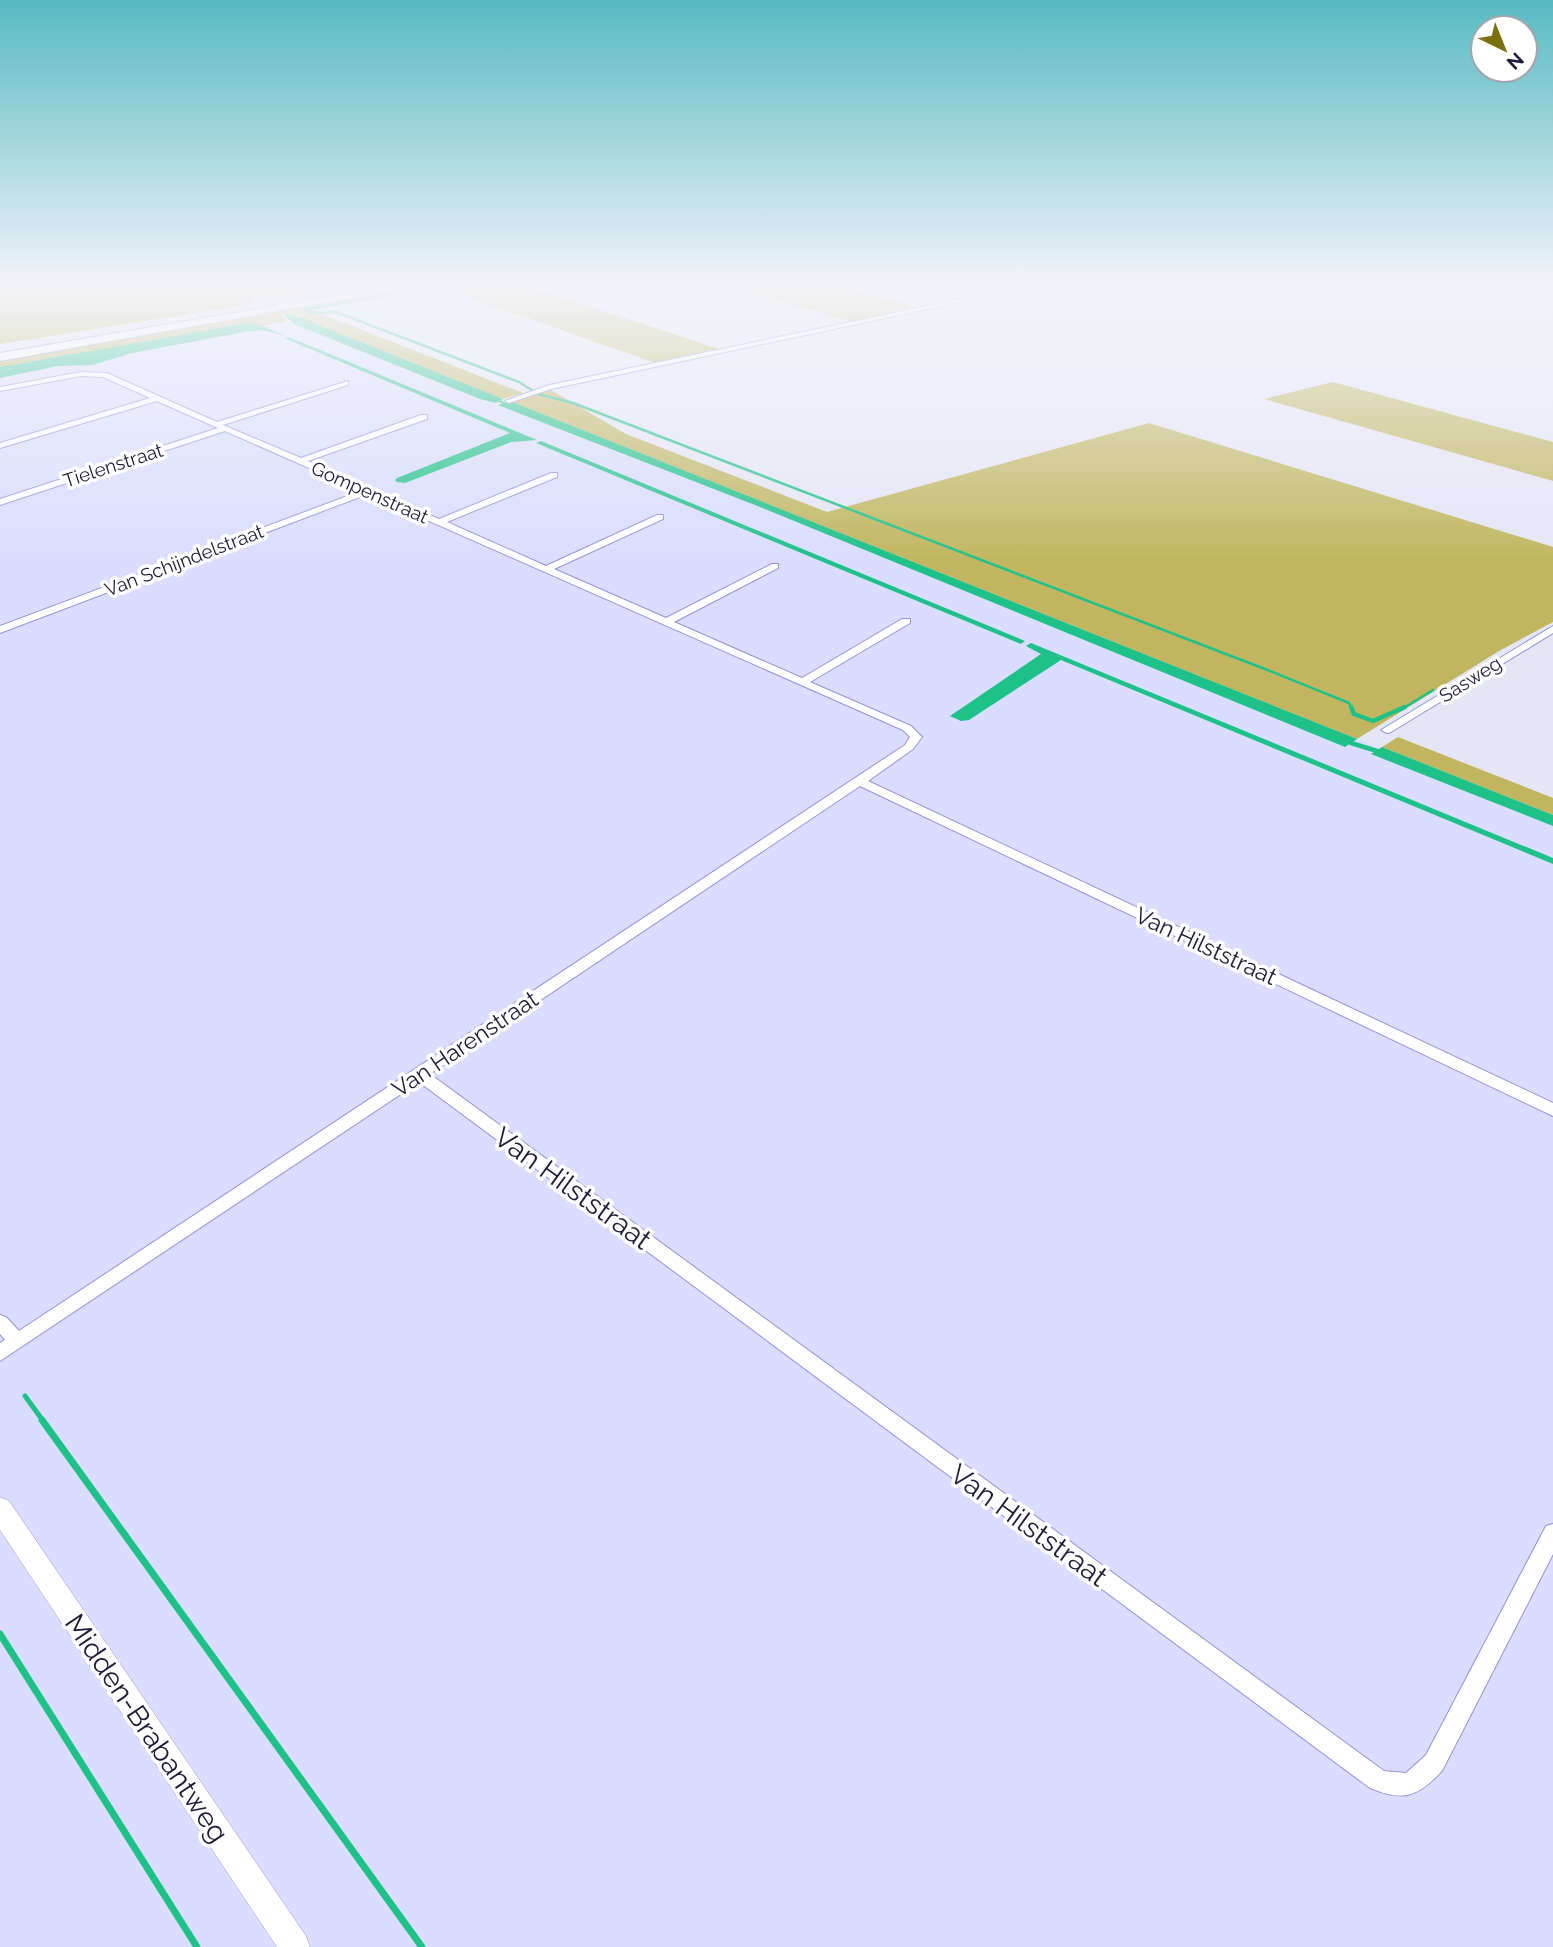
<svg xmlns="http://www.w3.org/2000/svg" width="1553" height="1947" font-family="Raleway,sans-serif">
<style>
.built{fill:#daddff}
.green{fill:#c1b65f}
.water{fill:#1ec187}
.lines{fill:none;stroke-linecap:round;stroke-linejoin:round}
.stream-far3{stroke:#1ec187;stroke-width:2.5}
.stream-far2{stroke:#1ec187;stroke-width:4.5}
.stream-far1{stroke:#1ec187;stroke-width:5}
.stream{stroke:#1ec187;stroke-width:7}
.minor-casing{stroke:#9294dc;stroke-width:2}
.tertiary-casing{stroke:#9294dc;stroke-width:1}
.motorway-casing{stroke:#9294dc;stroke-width:2}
.minor{fill:#fff;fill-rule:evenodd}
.tertiary{fill:#fff;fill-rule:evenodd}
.motorway{fill:#fff;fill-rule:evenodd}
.labels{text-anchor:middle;stroke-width:7;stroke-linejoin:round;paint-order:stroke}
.far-street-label{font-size:19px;fill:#1c1c38;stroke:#fff}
.street-label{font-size:23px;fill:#1c1c38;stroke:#fff}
.near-street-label{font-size:28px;fill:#1c1c38;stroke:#fff}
</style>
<rect width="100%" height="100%" fill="#e5e6f5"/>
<path class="built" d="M287,321L1553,816V1947H0V378L58,366L92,365L132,353L250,331L261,330L281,337L261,326Z"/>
<g class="green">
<path d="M0,288H330L278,297L263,296L268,298H252L251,302L259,303L0,344Z"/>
<path d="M403,288H428L309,309L523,393L503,399L289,313L281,314L287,321L261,326L247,323L0,367V359Z"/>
<path d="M443,288H533L719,349L655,363Z"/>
<path d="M738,288H849L917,308L851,322Z"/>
<path d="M1333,382L1553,442V481L1264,399Z"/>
<path d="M549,389L626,434L827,512L1149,423L1553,547V622L1499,651L1357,739L510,401Z"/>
<path d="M1398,737L1553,798V815L1382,747Z"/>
</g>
<g class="water">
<path d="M289,313L503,399L496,403L480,399L294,324L283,315Z"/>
<path d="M247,323L259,324L286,336L261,330L250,331L132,353L92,365L58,366L0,378V367Z"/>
<path d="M289,337L537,440L511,442L405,483L397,482L395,480L397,478L510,433L284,338Z"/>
<path d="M510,401L1357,739L1345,747L765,509L498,405Z"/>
<path d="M541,441L1025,641L1021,644L536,443Z"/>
<path d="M1031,643L1553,858V864L1061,660L969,720L961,721L950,716L1041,654L1026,646Z"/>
<path d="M1382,747L1553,815V826L1371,754Z"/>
</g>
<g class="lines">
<g class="stream-far3">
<path d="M427,288L305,310L310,313L336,312L519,382L538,394L573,403L1265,669L1349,703L1352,709"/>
<path d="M500,401L503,403"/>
<path d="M1402,709L1433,690"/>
</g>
<g class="stream-far2">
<path d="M1351,707L1354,714L1373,721L1405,707"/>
<path d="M1351,743L1377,751"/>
</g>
<path class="stream-far1" d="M25,1396L44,1422"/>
<g class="stream">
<path d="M42,1420L422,1947"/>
<path d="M0,1634L197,1947"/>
</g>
<g class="minor-casing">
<g id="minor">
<path d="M1014,288H1027L551,389L509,403L505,401L549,385Z"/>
<path d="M81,372L107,373L217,422L348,381V385L223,425L301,458L421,415H427V419L308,461L439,519L551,473H557V477L447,522L546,566L657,515H663V519L554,569L666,618L772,564H778V568L674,622L802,678L902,619H910V623L810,682L911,726L922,737L913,749L868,781L1553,1103V1116L860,786L430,1074L1384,1771L1406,1773L1426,1755L1546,1526L1553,1524V1554L1442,1771C1417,1797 1404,1802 1370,1788L419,1082L0,1361V1343L5,1340L0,1334V1315L6,1317L19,1331L855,778L905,745L910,737L903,730L368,494L0,633V626L361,491L225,431L0,505V499L218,428L157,401L0,448V443L150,398L103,377L81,376L0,391V387Z"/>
<path d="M1553,626V633L1391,732L1387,733L1381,730Z"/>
</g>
</g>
<g class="tertiary-casing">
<path id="tertiary" d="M0,1497L9,1501L306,1936L310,1947H277L0,1530Z"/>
</g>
<g class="motorway-casing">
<path id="motorway" d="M378,288H406L0,361V353Z"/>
</g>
<use href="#minor" class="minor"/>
<use href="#tertiary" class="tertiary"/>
<use href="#motorway" class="motorway"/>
</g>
<linearGradient id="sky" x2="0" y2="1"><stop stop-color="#57b9c1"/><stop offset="0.51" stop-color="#f3f4fa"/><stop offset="1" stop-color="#f3f4fa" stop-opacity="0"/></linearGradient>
<rect width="1553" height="561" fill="url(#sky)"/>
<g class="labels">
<g class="far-street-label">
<text transform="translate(113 465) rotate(-18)" y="7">Tielenstraat</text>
<text transform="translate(370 492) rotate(24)" y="7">Gompenstraat</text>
<text transform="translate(184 560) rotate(-21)" y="7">Van Schijndelstraat</text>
<text transform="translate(1470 679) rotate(-32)" y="7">Sasweg</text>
</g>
<g class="street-label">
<text transform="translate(1206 946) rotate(25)" y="8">Van Hilststraat</text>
<text transform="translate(465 1044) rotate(-34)" y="8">Van Harenstraat</text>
</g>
<g class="near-street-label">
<text transform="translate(573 1188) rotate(36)" y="10">Van Hilststraat</text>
<text transform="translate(1029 1525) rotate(36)" y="10">Van Hilststraat</text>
<text transform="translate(147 1728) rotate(56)" y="10">Midden-Brabantweg</text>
</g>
</g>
<g transform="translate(1504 49) rotate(137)"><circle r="33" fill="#ffffff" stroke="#a4a4af" stroke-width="2"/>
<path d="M0-5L12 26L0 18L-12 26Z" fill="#7c7111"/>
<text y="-10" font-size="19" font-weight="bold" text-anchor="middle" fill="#1c1c38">N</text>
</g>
</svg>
